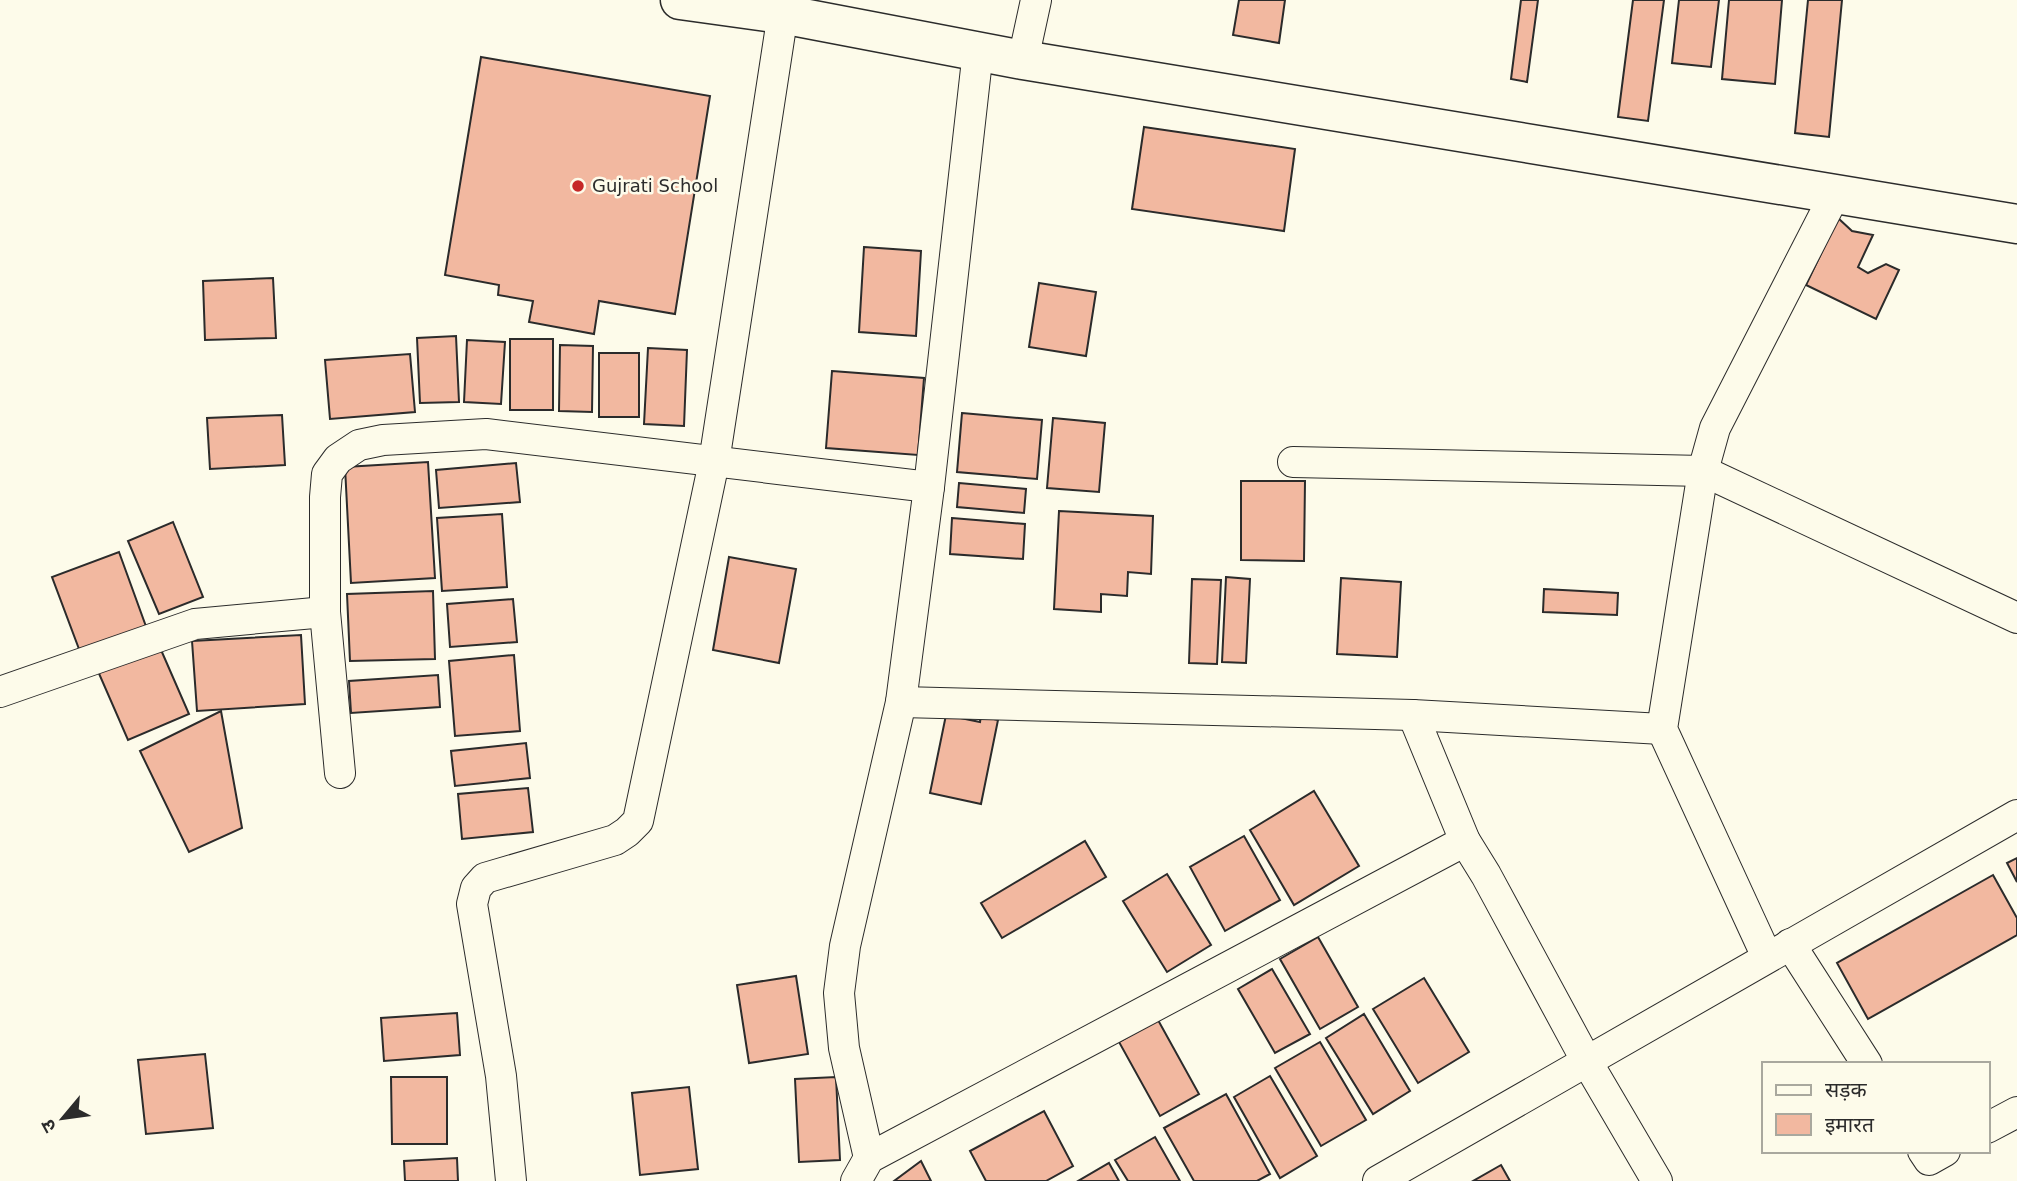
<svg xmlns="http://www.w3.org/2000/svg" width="2017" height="1181" font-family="'DejaVu Sans','Noto Sans Devanagari',sans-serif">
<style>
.building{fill:#f2b8a0;stroke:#2b2b2b;stroke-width:2}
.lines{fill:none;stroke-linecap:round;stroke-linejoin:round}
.street-casing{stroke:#2b2b2b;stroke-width:32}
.secondary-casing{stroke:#2b2b2b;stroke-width:41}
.street{stroke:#fdfbea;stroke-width:30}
.secondary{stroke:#fdfbea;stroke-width:38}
.poi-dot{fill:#c62828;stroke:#fdfbea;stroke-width:2.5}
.labels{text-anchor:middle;stroke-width:5;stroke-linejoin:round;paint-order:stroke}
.poi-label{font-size:18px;fill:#2b2b2b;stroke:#fdfbea;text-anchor:start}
</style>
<rect width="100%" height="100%" fill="#fdfbea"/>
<g class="building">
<path d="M1239,0H1285L1279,43L1233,35Z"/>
<path d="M1521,0H1538L1527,82L1511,79Z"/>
<path d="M1633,0H1664L1648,121L1618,117Z"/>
<path d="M1679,0H1719L1711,67L1672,63Z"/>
<path d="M1729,0H1782L1775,84L1722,79Z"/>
<path d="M1808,0H1842L1829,137L1795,133Z"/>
<path d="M481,57L710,96L675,314L599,301L594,334L529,322L533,301L498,295L499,285L445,275Z"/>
<path d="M1144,127L1295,149L1284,231L1132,209Z"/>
<path d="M1838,218L1852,231L1873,235L1858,267L1868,273L1886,264L1899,270L1876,319L1806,285Z"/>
<path d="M864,247L921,251L916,336L859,332Z"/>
<path d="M273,278L276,338L205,340L203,281Z"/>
<path d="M1039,283L1096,292L1086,356L1029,347Z"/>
<path d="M456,336L459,402L420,403L417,338Z"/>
<rect x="510" y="339" width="43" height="71"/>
<path d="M467,340L505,342L501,404L464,402Z"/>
<path d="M560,345L593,346L592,412L559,411Z"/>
<path d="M648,348L687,350L684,426L644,424Z"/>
<rect x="599" y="353" width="40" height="64"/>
<path d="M410,354L415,412L330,419L325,360Z"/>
<path d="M832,371L924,378L918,455L826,448Z"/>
<path d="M962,413L1042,420L1037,479L957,472Z"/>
<path d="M282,415L285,465L210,469L207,418Z"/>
<path d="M1053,418L1105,423L1099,492L1047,488Z"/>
<path d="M428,462L435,578L351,583L345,467Z"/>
<path d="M516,463L520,502L439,508L436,470Z"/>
<path d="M1241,481H1305L1304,561L1241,560Z"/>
<path d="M959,483L1026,489L1024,513L957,507Z"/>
<path d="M1059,511L1153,516L1151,574L1128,572L1127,596L1101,594V612L1054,609Z"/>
<path d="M502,514L507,587L442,591L437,518Z"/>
<path d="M952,518L1025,524L1023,559L950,554Z"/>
<path d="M173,522L203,597L159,614L128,541Z"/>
<path d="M119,552L148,632L82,657L52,577Z"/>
<path d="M729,557L796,569L779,663L713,650Z"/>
<path d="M1226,577L1250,579L1246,663L1222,662Z"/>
<path d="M1341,578L1401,582L1397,657L1337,654Z"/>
<path d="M1192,579L1221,580L1217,664L1189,663Z"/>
<path d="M1544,589L1618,593L1617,615L1543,612Z"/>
<path d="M433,591L435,659L350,661L347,594Z"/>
<path d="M513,599L517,642L450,647L447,604Z"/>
<path d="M301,635L305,704L197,711L192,641Z"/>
<path d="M158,643L189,714L128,740L97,669Z"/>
<path d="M514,655L520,731L455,736L449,661Z"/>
<path d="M438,675L440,707L351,713L349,681Z"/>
<path d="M221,711L242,828L189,852L140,751Z"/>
<path d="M946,715L980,722L981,716L998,720L981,804L930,793Z"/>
<path d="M526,743L530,778L455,786L451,751Z"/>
<path d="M528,788L533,832L462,839L458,794Z"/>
<path d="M1314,791L1359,866L1294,905L1250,830Z"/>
<path d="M1244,836L1280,900L1225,931L1190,867Z"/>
<path d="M1085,841L1106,877L1002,938L981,903Z"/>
<path d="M2017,858V882L2007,863Z"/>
<path d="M1167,874L1211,945L1167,972L1123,901Z"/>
<path d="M1993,875L2017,918V935L1868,1019L1837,963Z"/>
<path d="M1318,937L1358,1007L1320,1029L1280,959Z"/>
<path d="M1272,969L1310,1034L1275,1053L1238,989Z"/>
<path d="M796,976L808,1054L749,1063L737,985Z"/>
<path d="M1424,978L1469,1052L1418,1083L1373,1009Z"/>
<path d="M457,1013L460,1055L384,1061L381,1018Z"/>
<path d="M1364,1014L1410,1091L1373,1114L1326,1038Z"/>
<path d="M1158,1020L1199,1094L1160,1116L1119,1042Z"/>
<path d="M1320,1042L1366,1120L1321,1146L1275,1068Z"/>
<path d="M205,1054L213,1128L146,1134L138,1060Z"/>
<path d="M1270,1076L1317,1156L1280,1178L1234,1097Z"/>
<path d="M391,1077H447V1144H392Z"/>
<path d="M836,1077L840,1160L799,1162L795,1079Z"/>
<path d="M689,1087L698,1169L640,1175L632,1093Z"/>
<path d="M1226,1094L1270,1174L1257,1181H1194L1164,1128Z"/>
<path d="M1044,1111L1073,1166L1046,1181H986L970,1151Z"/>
<path d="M1155,1137L1180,1181H1128L1115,1160Z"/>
<path d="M457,1158L458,1181H405L404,1161Z"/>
<path d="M921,1161L931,1181H894Z"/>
<path d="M1109,1163L1119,1181H1078Z"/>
<path d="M1501,1165L1510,1181H1473Z"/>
</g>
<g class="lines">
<g class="street-casing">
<g id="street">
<path d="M1023,60L1036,0"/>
<path d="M1293,462L1703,471L2017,618"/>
<path d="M0,692L195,624L325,612"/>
<path d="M901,702L1413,715L1662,729"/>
<path d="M1413,715L1465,841L1486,875L1586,1060L1657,1181"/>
<path d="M340,773L325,612V497L327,474L338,459L359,445L383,440L486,434L929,487"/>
<path d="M1790,944L1867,1064"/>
<path d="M1767,957L1662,729L1703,471L1715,428L1835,194"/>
<path d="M1987,1128L2017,1112"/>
<path d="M1923,1151L1929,1160L1945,1151"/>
<path d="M869,1158L844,1048L839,993L845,946L901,702L929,487L978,51"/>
<path d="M511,1181L501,1076L472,904L476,888L485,878L615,840L627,832L638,821L714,462L785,0"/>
<path d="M856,1181L869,1158L1465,841"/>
<path d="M1378,1181L2017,815"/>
</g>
</g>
<g class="secondary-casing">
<path id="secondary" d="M680,0L782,14L1023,60L2017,224"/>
</g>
<use href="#street" class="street"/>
<use href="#secondary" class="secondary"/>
</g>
<circle class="poi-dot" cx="578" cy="186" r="7"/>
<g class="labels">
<g class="poi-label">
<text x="592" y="192">Gujrati School</text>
</g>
</g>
<rect x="1762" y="1062" width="228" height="91" fill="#fdfbea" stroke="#a9a89e" stroke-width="2"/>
<rect x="1776" y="1085" width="35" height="10" fill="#fdfbea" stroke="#a9a89e" stroke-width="2"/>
<text x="1825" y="1097" font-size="21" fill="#2b2b2b">सड़क</text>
<rect x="1776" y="1114" width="35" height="21" fill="#f2b8a0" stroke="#a9a89e" stroke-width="2"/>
<text x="1825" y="1132" font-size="21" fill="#2b2b2b">इमारत</text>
<g transform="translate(63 1118) rotate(241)" stroke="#fdfbea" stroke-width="5" paint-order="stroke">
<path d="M0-5L12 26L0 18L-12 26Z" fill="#2b2b2b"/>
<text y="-10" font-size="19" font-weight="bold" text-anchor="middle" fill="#2b2b2b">उ</text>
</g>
</svg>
